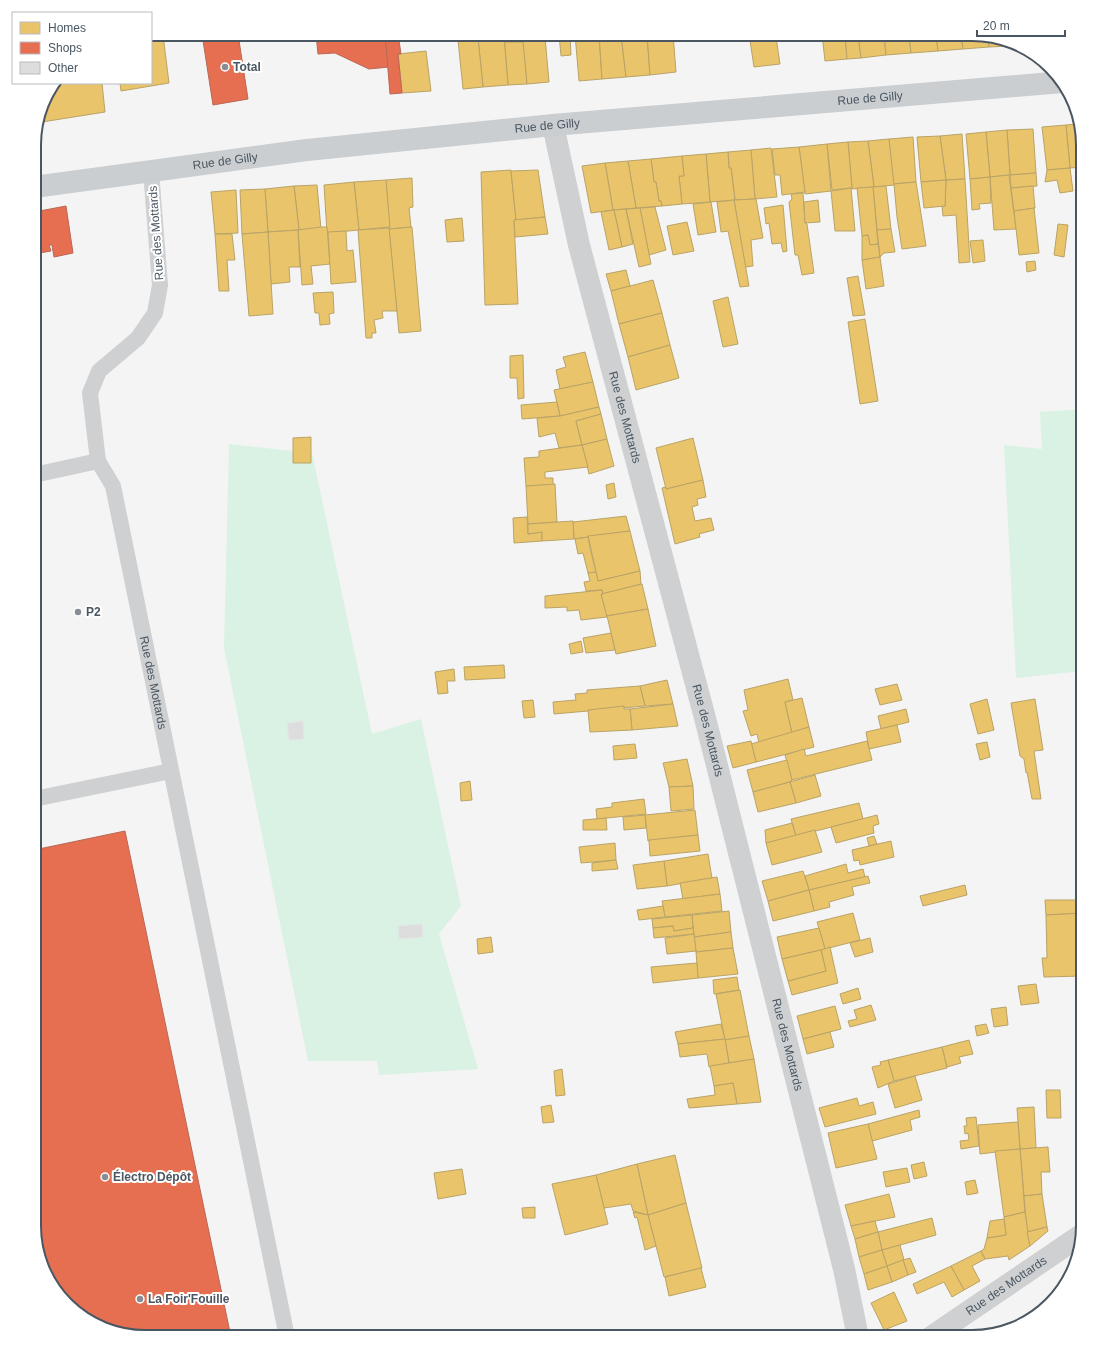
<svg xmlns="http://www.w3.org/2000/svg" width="1117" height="1371" font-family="Helvetica,sans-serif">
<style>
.green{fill:#d9f2e3}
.homes{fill:#e9c46a;stroke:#b9a367}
.shops{fill:#e76f51;stroke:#b86856}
.building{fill:#ddddde;stroke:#e5e6e7}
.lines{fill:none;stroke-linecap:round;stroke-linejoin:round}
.lane{stroke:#ced0d2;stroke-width:16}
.street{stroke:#ced0d2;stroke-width:22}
.primary{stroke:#caced1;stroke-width:22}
.poi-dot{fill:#868d94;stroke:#fff;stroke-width:1.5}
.labels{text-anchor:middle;stroke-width:4;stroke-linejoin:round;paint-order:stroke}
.poi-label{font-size:12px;font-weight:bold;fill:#4a5661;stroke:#fff;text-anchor:start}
.street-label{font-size:12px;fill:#4a5661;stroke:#fff}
.rim{fill:none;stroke:#4a5661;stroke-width:2}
</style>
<rect width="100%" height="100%" fill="#f4f4f4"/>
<g class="green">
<path d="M1083,409V671L1016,678L1004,445L1042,449L1040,412Z"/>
<path d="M229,444L312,453L372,734L421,719L461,906L439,934L478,1069L379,1075L377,1061H308L224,648Z"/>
</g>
<g class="homes">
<path d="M462,34H478V38L460,40V38H462Z"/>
<path d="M478,34H493V37L478,38Z"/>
<path d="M509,34H523V41H511Z"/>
<path d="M523,34H545V37L523,41Z"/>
<path d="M559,34H570L571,55L561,56Z"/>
<path d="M575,34H599L602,79L579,81Z"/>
<path d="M599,34H621L626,77L602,79Z"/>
<path d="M621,34H647L650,75L626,77Z"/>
<path d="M647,34H673L676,72L650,75Z"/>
<path d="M749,34H772L773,38L776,37L780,64L754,67Z"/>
<path d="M822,34H845L847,59L825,61Z"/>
<path d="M845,34H858L861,58L847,59Z"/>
<path d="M858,34H884L886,55L861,58Z"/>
<path d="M884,34H909L911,53L886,55Z"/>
<path d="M909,34H936L938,51L911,53Z"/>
<path d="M936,34H961L963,49L938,51Z"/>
<path d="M961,34H979L988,37L989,47L963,49Z"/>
<path d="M163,35L169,83L121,91L120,83H151V37Z"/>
<path d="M504,36L505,42H524L527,84L508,85Z"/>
<path d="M504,36L508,85L483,87L478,38Z"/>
<path d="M545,37L549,82L527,84L523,41Z"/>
<path d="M988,37L1011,44V46L989,47Z"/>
<path d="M478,38L483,87L463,89L458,40Z"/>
<path d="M426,51L431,91L402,93L398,54Z"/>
<path d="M55,83H102L105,112L42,122L41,111L45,96Z"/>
<path d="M1077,124L1083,144V167L1070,168L1066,125Z"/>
<path d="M1066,125L1070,168L1047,170L1042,127Z"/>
<path d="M1033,129L1036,173L1010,175L1007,130Z"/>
<path d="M1007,130L1010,175L990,177L986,132Z"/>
<path d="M986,132L990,177L970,179L966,134Z"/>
<path d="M962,134L965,179L946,180L940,136Z"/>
<path d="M940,136L946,180L921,182L917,137Z"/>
<path d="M913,137L916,182L893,184L889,139Z"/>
<path d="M889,139L894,185L874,187L868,141Z"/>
<path d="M868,141L874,187L852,189L848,142Z"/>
<path d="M848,142L852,188L832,190L827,144Z"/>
<path d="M827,144L831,191L805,194L799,147Z"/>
<path d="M799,147L805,192L782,195L780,175H775L772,149Z"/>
<path d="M771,148L777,197L755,199L751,150Z"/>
<path d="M751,150L755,199L735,200L731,168H729L728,152Z"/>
<path d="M728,152L729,168H731L735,200L710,202L706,154Z"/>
<path d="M706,154L710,202L682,204L679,176H684L682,156Z"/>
<path d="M682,156L684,176H679L682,204L662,206L661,201H659L656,182H654L651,159Z"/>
<path d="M651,159L654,182H656L659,201H661L662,206L636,208L628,161Z"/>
<path d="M628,161L636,208L613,210L605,163Z"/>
<path d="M605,163L613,210L591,213L582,166Z"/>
<path d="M1070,168L1073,191L1060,193L1057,180L1045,182L1047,170Z"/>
<path d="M511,170L516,220H514L518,304L485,305L481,172Z"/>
<path d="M538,170L545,217L516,220L511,171Z"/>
<path d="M1036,173L1037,186L1011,188L1010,175Z"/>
<path d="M1009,175L1016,229L994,230L990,177Z"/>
<path d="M990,177L991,203L979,204L980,209L972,210L970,179Z"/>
<path d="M412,178L413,207L409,208L411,227L389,229L386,180Z"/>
<path d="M965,179L970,262L959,263L956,215L943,216L942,206H945L946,180Z"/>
<path d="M386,180L390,227L359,230L354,182Z"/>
<path d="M946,180L945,206L924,208L921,182Z"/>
<path d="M354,182L359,230L327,233L324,185Z"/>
<path d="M916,182L926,246L902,249L897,217L894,184Z"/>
<path d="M317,185L321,229L299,230L294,186Z"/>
<path d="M294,186L299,230L268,232L265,189Z"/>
<path d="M886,186L891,229L877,230L873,187Z"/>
<path d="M1033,186L1035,208L1014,211L1011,188Z"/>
<path d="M873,187L878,244L870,245L868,235L862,236L857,188Z"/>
<path d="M851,188L855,231H835L831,191Z"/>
<path d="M265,189L268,232L242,234L240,190Z"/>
<path d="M236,190L238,233L215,234L211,192Z"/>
<path d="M803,193L805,223L807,224L814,273L802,275L798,255H795L789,202L792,199L791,194Z"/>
<path d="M756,199L763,238L751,240L753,266L745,267L734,200Z"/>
<path d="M734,200L749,286L740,287L728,231L721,232L717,202Z"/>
<path d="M818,200L820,222L805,223L804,202Z"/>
<path d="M711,202L716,232L698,235L693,204Z"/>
<path d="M783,205L787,251L783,252L781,243L772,244L769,223L766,224L764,208Z"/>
<path d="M655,207L666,250L649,255L640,208Z"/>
<path d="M640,208L651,264L639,267L626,209Z"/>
<path d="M1034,208L1039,253L1019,255L1014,211Z"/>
<path d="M626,209L633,244L622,247L614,210Z"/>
<path d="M614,210L622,247L609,250L601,212Z"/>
<path d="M545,217L548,234L515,237L514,220Z"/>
<path d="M462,218L464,241L447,242L445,220Z"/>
<path d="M687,222L694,251L673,255L667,226Z"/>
<path d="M1080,223H1083V245H1081Z"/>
<path d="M1058,224L1068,225L1064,257L1054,255Z"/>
<path d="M321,227H327L330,264L311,266L313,284L302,285L298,230Z"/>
<path d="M412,227L421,331L399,333L389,229Z"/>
<path d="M389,228L397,311H382L383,318L374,320L376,333H372V338H366L358,230Z"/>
<path d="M891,229L895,252L884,253L880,257L877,230Z"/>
<path d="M298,230L300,267H289L290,282L271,284L268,232Z"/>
<path d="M346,231L347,251L353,250L356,282L331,284L328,232Z"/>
<path d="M268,232L273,314L249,316L242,234Z"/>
<path d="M215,234H232L235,260H227L229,291H219Z"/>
<path d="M868,235L870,245L878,244L880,257L862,260V236Z"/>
<path d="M983,240L985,261L973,263L970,241Z"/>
<path d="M880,257L884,286L866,289L862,260Z"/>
<path d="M1035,261L1036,270L1027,272L1026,262Z"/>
<path d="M626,270L630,286L611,291L606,274Z"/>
<path d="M858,276L865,315L853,316L847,278Z"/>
<path d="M653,280L662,313L619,324L611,291Z"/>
<path d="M333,292L334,313L329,314L330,324L320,325L319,313H315L313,293Z"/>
<path d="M728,297L738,344L723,347L713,301Z"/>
<path d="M662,313L670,345L628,357L619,324Z"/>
<path d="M865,319L878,401L860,404L848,322Z"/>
<path d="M670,345L679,378L636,390L628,357Z"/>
<path d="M585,352L593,382L560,389L556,370L566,367L563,357Z"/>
<path d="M523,355L524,398L518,399L517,378H510V356Z"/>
<path d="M593,382L599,407L560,416L554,390Z"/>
<path d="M557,402L560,416L522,419L521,405Z"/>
<path d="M599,407L601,414L576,421L582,445L559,448L555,433L539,437L537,418L560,416Z"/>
<path d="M601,414L607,439L582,445L576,421Z"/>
<path d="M311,437V463H293V438Z"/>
<path d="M693,438L703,480L666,489L656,448Z"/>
<path d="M607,439L614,466L589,474L582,445Z"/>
<path d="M582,445L588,467L545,472V478H553V485L526,486L524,458L539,457V451Z"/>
<path d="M703,480L706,497L697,499L698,505L692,507L695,521L711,518L714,530L699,534L700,537L675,544L662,488L666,487V489Z"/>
<path d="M614,483L616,497L608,499L606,485Z"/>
<path d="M555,484L557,522L528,524L526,486Z"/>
<path d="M626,516L630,531L574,539L573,522Z"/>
<path d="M527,517L528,534L542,532V541L514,543L513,518Z"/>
<path d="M573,521L574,539L542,541V532L528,534V524Z"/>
<path d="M630,531L640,571L598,581L588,536Z"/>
<path d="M588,537L591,552L596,572L588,573L583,553L578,554L575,539Z"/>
<path d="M640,571L641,584L603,594L602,590L586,591L584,582L590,581L588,573L596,572L598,581Z"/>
<path d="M642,584L648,609L606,616L601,594Z"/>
<path d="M602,590L603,594H601L607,617L581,620L579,610L567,611V607L545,608V596Z"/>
<path d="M648,609L656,646L616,654L607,616Z"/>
<path d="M611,633L615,650L586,653L583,638Z"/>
<path d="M581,641L583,652L571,654L569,644Z"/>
<path d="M504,665L505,678L465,680L464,667Z"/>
<path d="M454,669L455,681H447L448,693L438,694L435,672Z"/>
<path d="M788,679L793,700L785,702L792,733L759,743L757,734L751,736L743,711L748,710L744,690Z"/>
<path d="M667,680L673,704L645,706L640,686Z"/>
<path d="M897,684L902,700L880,705L875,689Z"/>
<path d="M640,686L645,706L554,714L553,702L576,700L575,694L587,693V690Z"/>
<path d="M802,698L809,727L792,733L785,702Z"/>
<path d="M987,699L994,730L978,734L970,704Z"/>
<path d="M1035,699L1043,750L1034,751L1041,799H1032L1027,772L1026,773L1024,759L1020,756L1011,703Z"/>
<path d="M533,700L535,717L524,718L522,701Z"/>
<path d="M673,704L678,726L632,730L630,709Z"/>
<path d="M624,706V709H630L632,730L590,732L588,710Z"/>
<path d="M906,709L909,722L881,729L878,716Z"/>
<path d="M897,725L901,742L869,749L866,732Z"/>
<path d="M809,727L814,747L756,762L751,744Z"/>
<path d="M751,741L756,762L733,768L727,746Z"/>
<path d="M867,741L872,760L792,780L785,755L804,749L806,756Z"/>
<path d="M987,742L990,757L980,760L976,744Z"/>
<path d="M635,744L637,758L614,760L613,746Z"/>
<path d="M687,759L693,786L669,787L663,763Z"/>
<path d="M787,760L792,780L790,782L753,792L747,770Z"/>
<path d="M815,775L821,796L796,803L790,782Z"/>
<path d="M470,781L472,800L461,801L460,783Z"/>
<path d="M790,782L796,803L758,812L753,792Z"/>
<path d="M693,786L694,809L671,811L669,787Z"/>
<path d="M644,799L646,814L597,819L596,809L612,807V803Z"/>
<path d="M859,803L863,819L796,836L791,819Z"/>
<path d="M695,810L698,835L648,841L645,815Z"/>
<path d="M645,815L646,828L624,830L623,817Z"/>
<path d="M877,815L879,824L873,826L874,833L836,843L831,827Z"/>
<path d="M606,818L607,830H583V820Z"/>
<path d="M792,823L796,836L766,843L765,830Z"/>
<path d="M815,830L822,852L772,865L766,843Z"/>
<path d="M698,835L700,851L650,856L649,840Z"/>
<path d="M874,836L877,844L869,846L867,838Z"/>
<path d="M891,841L894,857L860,865L859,860L854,861L852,850Z"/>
<path d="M615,843L616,860L581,863L579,847Z"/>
<path d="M708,854L712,878L667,886L664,861Z"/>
<path d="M616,860L618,869L592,871V863Z"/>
<path d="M664,861L667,886L637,889L633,865Z"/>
<path d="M846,864L848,873L863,869L865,877L809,890L805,876Z"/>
<path d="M803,871L809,890L768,901L762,881Z"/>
<path d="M868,876L870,883L852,887L854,895L829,902L830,907L814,911L809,890Z"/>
<path d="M717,877L720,894L683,899L680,883Z"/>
<path d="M965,885L967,895L923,906L920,896Z"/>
<path d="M809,890L814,911L773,921L768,901Z"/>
<path d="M720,894L722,911L665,917L662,901Z"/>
<path d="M1045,900H1083V913L1046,915Z"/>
<path d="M663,906L665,917L639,920L637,910Z"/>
<path d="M729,911L731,932L694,937L692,915Z"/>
<path d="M853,913L860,940L825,949L817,922Z"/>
<path d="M1083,913V976L1044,977L1042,958H1047L1046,915Z"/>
<path d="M692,915L693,928L674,931L673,926L653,928L652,919Z"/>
<path d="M673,926L674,931L693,928L694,934L654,938L653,928Z"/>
<path d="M819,928L825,949L782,959L777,937Z"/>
<path d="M731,932L733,948L696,952L694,937Z"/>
<path d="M694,934L696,951L667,954L665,938Z"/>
<path d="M491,937L493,952L478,954L477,939Z"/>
<path d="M870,938L873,952L855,957L850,943Z"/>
<path d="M830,947L838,983L792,995L788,981L826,971L821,950Z"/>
<path d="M733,948L738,974L698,978L696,952Z"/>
<path d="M821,950L826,971L788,981L782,959Z"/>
<path d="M697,963L698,978L653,983L651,967Z"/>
<path d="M737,977L739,990L714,994L713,980Z"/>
<path d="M1036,984L1039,1003L1021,1005L1018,986Z"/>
<path d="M858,988L861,999L843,1004L840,994Z"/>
<path d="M740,990L749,1036L725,1040L716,994Z"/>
<path d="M871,1005L876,1020L850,1027L848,1021L857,1019L854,1010Z"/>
<path d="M835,1006L841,1029L803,1039L797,1016Z"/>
<path d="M1006,1007L1008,1025L994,1027L991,1009Z"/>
<path d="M721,1024L725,1039L678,1044L675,1032Z"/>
<path d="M986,1024L989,1033L977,1036L975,1026Z"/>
<path d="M830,1032L834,1047L807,1054L803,1039Z"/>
<path d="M749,1036L754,1059L729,1063L725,1040Z"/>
<path d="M725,1039L729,1063L709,1067L707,1054L680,1057L678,1044Z"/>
<path d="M969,1040L973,1054L959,1057L961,1063L947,1067L942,1047Z"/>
<path d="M942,1047L947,1068L894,1081L888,1060Z"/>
<path d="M1078,1047H1083V1115H1079Z"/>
<path d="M754,1059L761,1102L737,1104L733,1083L714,1086L710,1066Z"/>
<path d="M888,1060L894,1081L878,1088L872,1067L881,1065L880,1062Z"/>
<path d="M562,1069L565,1095L556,1096L554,1071Z"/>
<path d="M915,1076L922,1100L895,1108L888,1084Z"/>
<path d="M733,1083L737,1104L689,1108L687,1099L715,1095L714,1086Z"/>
<path d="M1046,1090H1060L1061,1118H1047Z"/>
<path d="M857,1098L859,1106L873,1102L876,1114L825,1127L819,1108Z"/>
<path d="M551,1105L554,1122L543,1123L541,1107Z"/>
<path d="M1034,1107L1036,1148L1020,1149L1017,1108Z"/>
<path d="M919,1110L920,1117L910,1120L912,1130L872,1141L868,1124Z"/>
<path d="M976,1117L979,1146L961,1149L960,1141L969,1140L968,1133L965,1134L964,1126H967L966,1118Z"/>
<path d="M1018,1122L1020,1149L980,1154L978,1125Z"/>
<path d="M868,1124L877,1159L836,1168L828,1133Z"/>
<path d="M1048,1147L1050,1172H1041L1042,1194L1024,1196L1020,1149Z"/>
<path d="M1020,1149L1025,1212L1004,1217L995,1151Z"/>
<path d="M675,1155L686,1203L648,1215L637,1164Z"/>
<path d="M924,1162L927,1176L914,1179L911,1165Z"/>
<path d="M637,1164L648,1215L633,1211L631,1204L604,1208L596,1175Z"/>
<path d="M907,1168L910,1182L886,1187L883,1172Z"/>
<path d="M462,1169L466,1194L438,1199L434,1173Z"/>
<path d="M596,1175L608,1224L565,1235L552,1184Z"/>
<path d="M975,1180L978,1193L967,1195L965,1182Z"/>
<path d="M889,1194L895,1217L851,1226L845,1205Z"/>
<path d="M1042,1194L1047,1227L1027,1232L1024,1196Z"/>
<path d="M686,1203L702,1268L664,1277L648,1215Z"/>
<path d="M535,1207V1218H523L522,1208Z"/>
<path d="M633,1212L648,1215L656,1246L645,1250L637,1217L635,1218Z"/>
<path d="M1025,1212L1030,1246L1009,1260L1008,1256L985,1259L981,1251L984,1249L987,1238L1006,1235L1004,1217Z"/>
<path d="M932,1218L936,1235L882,1250L878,1232Z"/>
<path d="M1004,1219L1006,1235L987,1238L990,1221Z"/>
<path d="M875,1221L878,1232L855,1239L851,1226Z"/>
<path d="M1047,1227L1048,1231L1030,1246L1027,1232Z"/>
<path d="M878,1232L882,1250L859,1257L855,1239Z"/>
<path d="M900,1245L904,1260L887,1266L882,1250Z"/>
<path d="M882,1250L887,1266L864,1274L859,1257Z"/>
<path d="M981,1251L985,1259L972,1266L980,1281L964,1290L951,1266Z"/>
<path d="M910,1258L916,1272L908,1275L903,1260Z"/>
<path d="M903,1260L908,1275L892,1282L887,1266Z"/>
<path d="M887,1266L892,1282L868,1290L864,1274Z"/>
<path d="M951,1266L964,1290L952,1297L944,1282L917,1294L913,1284Z"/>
<path d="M701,1268L706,1287L669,1296L665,1277Z"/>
<path d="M894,1292L907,1321L884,1330L871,1303Z"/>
</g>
<g class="shops">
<path d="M202,34H238L248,99L213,105Z"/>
<path d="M271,34H293L294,36L272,38Z"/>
<path d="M316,34H385L389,67L369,69L335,53L318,54Z"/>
<path d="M385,34H398L401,54H398L402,93L390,94Z"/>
<path d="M66,206L73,253L54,257L52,245H49L51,251L34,254V212Z"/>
<path d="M125,831L231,1337H144L89,1322L53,1288L34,1226V850Z"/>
</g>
<g class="building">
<path d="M303,721L304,739L289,740L287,723Z"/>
<path d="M422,924L423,937L399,939L398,926Z"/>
</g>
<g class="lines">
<g class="lane">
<path id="s1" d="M98,461L113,486L287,1337"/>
<path d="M34,475L98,461L90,393L99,371L138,338L155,313L160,285L151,171"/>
<path d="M34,799L171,771"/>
</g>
<g class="street">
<path id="s2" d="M553,125L579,245L705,718L844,1269L858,1337"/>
<path id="s3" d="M931,1337L1081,1235"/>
</g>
<path class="primary" id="s4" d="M34,187L307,150L553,125L1063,82"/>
</g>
<g class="poi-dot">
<circle cx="225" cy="67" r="4"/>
<circle cx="78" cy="612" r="4"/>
<circle cx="105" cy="1177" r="4"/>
<circle cx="140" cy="1299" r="4"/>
</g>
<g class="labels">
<g class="poi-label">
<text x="233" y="71">Total</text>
<text x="86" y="616">P2</text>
<text x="113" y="1181">Électro Dépôt</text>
<text x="148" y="1303">La Foir'Fouille</text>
</g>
<g class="street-label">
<text dy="4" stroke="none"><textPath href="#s4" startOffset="841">Rue de Gilly</textPath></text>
<text dy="4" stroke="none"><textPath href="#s4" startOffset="517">Rue de Gilly</textPath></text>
<text dy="4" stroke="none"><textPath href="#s4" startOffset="193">Rue de Gilly</textPath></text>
<text transform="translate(156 233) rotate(-94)" y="4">Rue des Mottards</text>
<text dy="4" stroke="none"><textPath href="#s2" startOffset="301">Rue des Mottards</textPath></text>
<text dy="4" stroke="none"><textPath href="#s1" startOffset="230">Rue des Mottards</textPath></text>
<text dy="4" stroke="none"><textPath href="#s2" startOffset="625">Rue des Mottards</textPath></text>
<text dy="4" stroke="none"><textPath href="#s2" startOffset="949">Rue des Mottards</textPath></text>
<text dy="4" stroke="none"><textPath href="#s3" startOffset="91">Rue des Mottards</textPath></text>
</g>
</g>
<path d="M0 0H1117V1371H0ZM145 41H972A104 104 0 0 1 1076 145V1226A104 104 0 0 1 972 1330H145A104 104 0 0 1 41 1226V145A104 104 0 0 1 145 41Z" fill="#fff" fill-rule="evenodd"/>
<path class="rim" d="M145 41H972A104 104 0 0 1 1076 145V1226A104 104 0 0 1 972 1330H145A104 104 0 0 1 41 1226V145A104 104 0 0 1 145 41Z"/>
<rect x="12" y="12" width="140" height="72" fill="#ffffff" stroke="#b7bbc0"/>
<rect x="20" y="22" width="20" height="12" fill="#e9c46a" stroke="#b7bbc0"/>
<text x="48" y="32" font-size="12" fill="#4a5661">Homes</text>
<rect x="20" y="42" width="20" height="12" fill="#e76f51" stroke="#b7bbc0"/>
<text x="48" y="52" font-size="12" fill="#4a5661">Shops</text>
<rect x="20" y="62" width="20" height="12" fill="#ddddde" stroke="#b7bbc0"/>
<text x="48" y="72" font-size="12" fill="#4a5661">Other</text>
<path d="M977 30v6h88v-6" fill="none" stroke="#4a5661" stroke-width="2"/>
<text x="983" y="30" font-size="12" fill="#4a5661" stroke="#ffffff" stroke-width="3" paint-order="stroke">20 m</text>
</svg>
